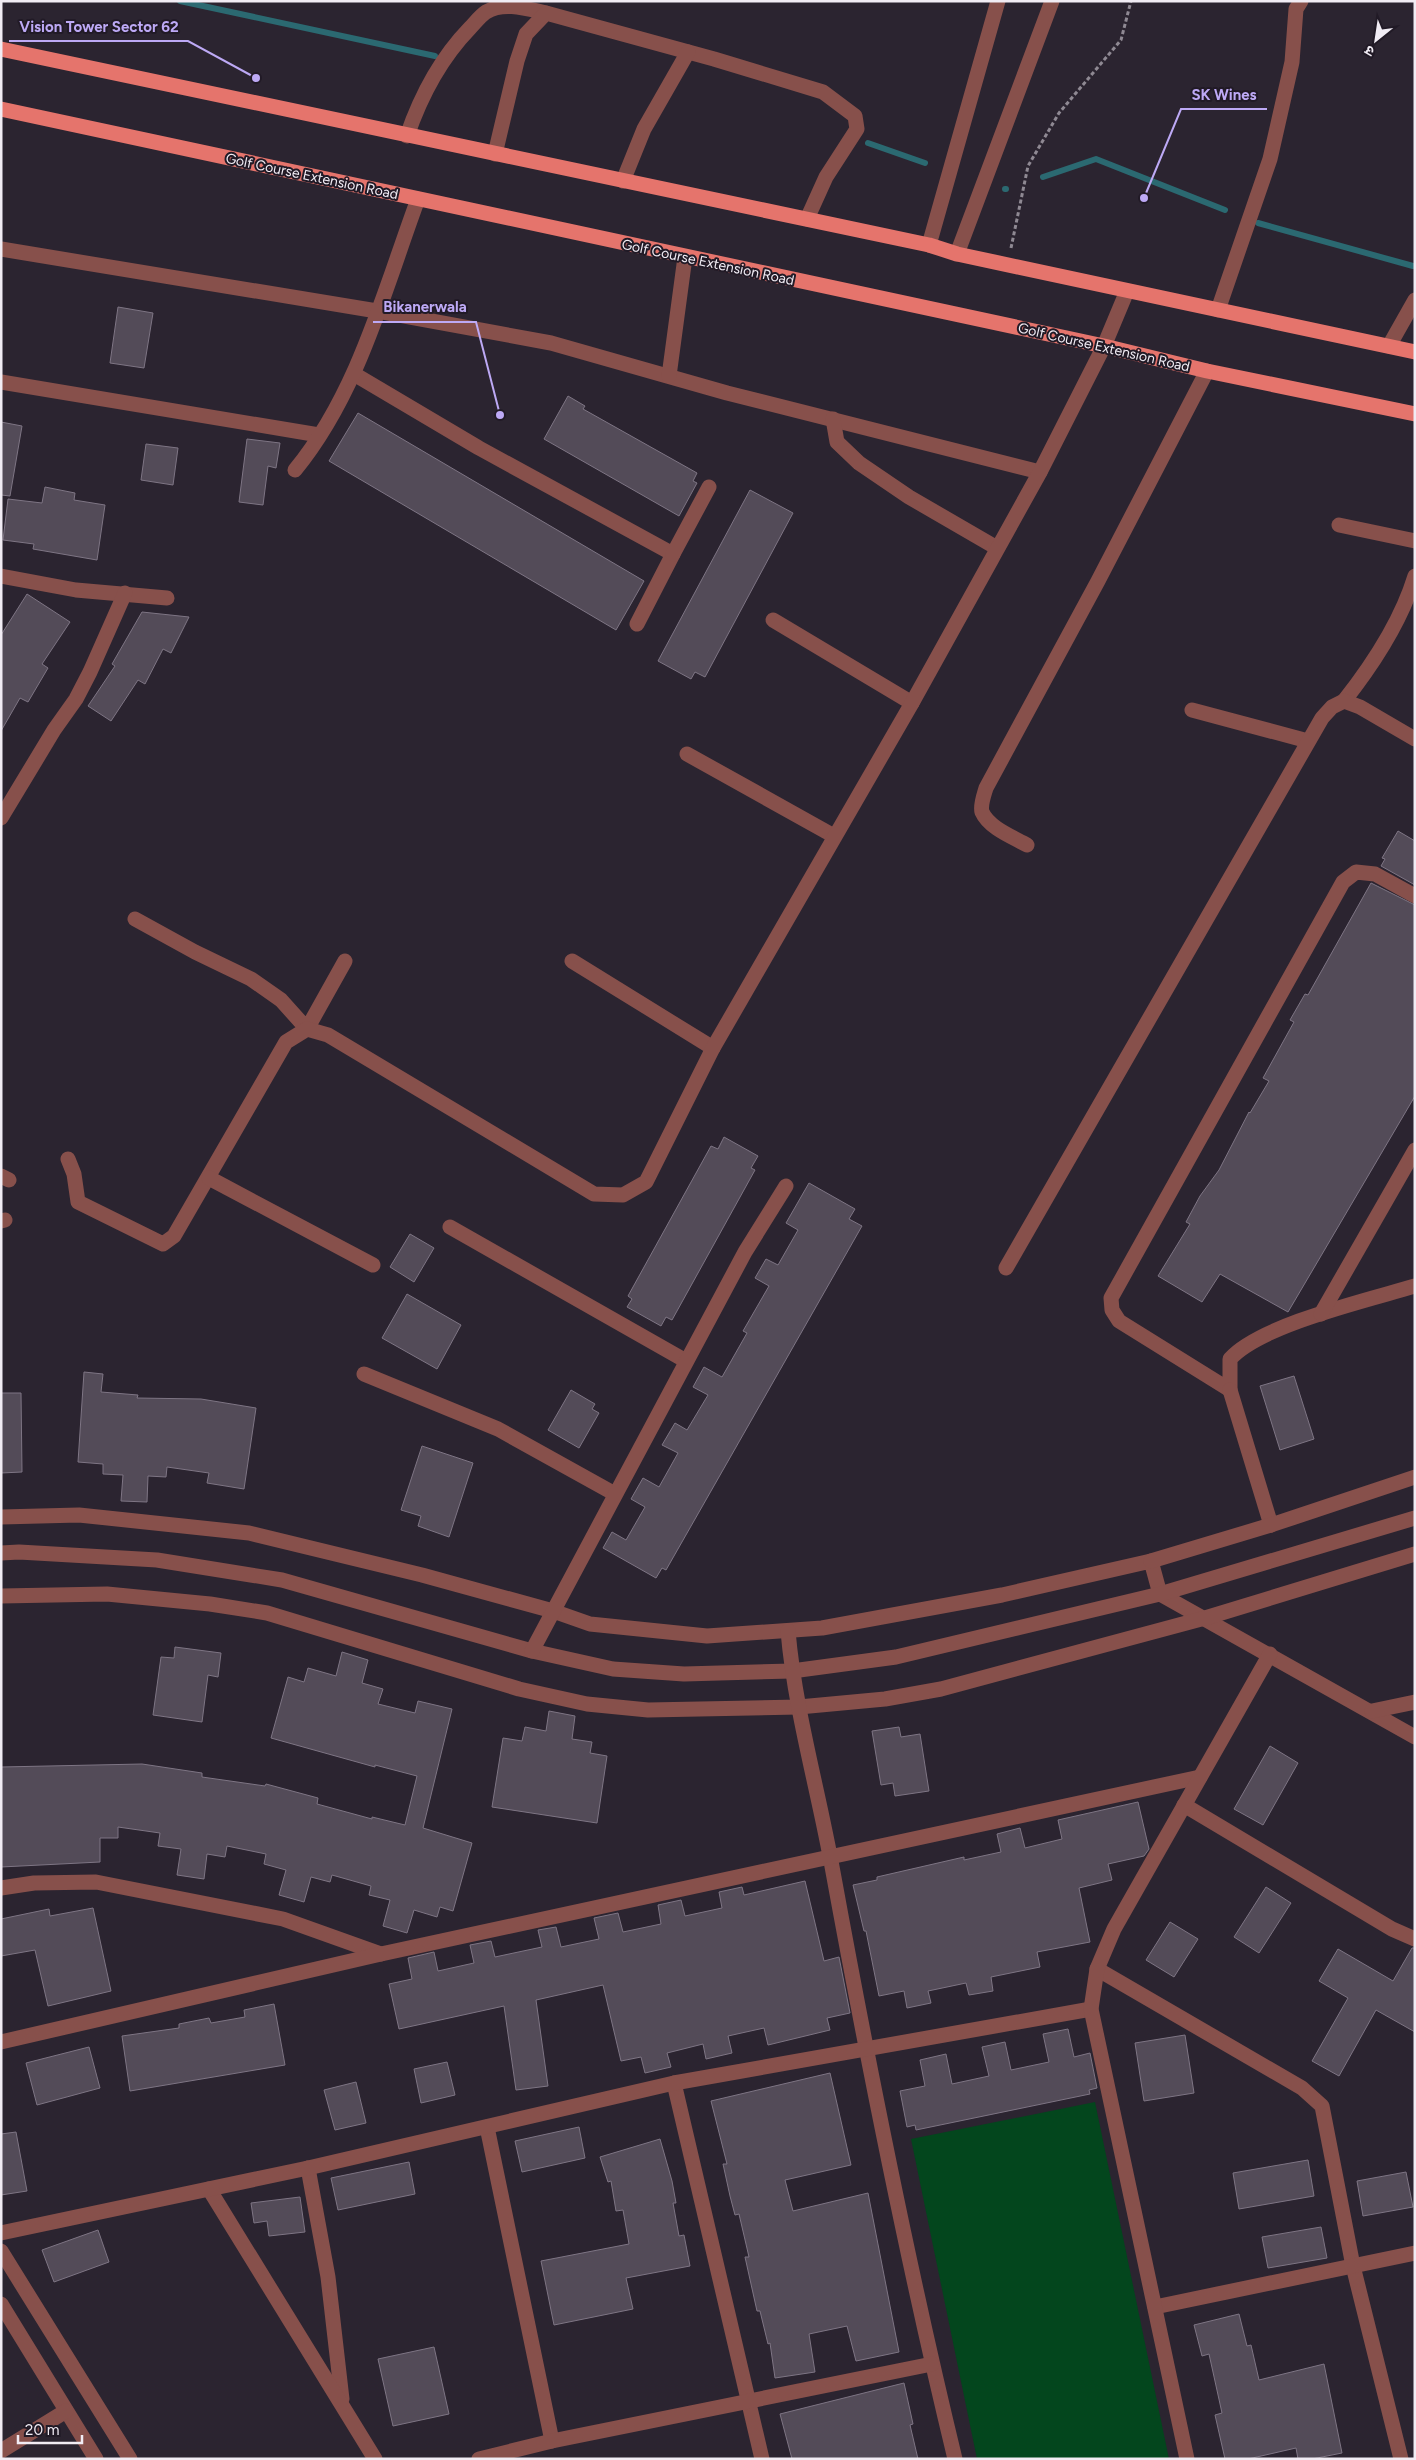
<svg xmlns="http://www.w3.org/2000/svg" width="1416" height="2460" font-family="Figtree,'Noto Sans Devanagari',sans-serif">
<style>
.green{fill:#03461d}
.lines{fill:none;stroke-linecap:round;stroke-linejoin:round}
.stream{stroke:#2b6971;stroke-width:6}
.building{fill:#534b58;stroke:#7e7584}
.path{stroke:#8f8993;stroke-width:3;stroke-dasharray:4 2.5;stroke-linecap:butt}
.minor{stroke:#87504b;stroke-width:15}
.major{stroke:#e5746c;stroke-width:15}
.labels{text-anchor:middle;stroke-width:4;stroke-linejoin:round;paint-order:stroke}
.street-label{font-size:14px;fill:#f1ecf4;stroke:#211a26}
.leader{fill:none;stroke:#bda9f5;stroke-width:2}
.callout-dot{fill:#bda9f5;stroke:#211a26;stroke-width:2}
.callout-label{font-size:15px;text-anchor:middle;font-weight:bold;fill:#bda9f5;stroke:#211a26;stroke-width:4;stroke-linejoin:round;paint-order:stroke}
</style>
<rect width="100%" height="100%" fill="#2b2430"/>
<path class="green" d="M1095,2102L1169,2459H977L911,2139Z"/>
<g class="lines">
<g class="stream">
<path d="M180,1L435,56"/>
<path d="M868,143L925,163"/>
<path d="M1043,177L1096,159L1225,210"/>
<path d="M1005,189H1006"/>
<path d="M1258,223L1413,266"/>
</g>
</g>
<g class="building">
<path d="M118,307L153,313L144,368L110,363Z"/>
<path d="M568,396L585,406L583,409L697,473L693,481L697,483L679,516L544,439Z"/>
<path d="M358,413L644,581L616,630L329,461Z"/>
<path d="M1,422L22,426L10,496L1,495Z"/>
<path d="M247,439L280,443L276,468L268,466L263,505L239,502Z"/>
<path d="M146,444L178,448L173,485L141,480Z"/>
<path d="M45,487L75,493L74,500L105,505L97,560L33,549L34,544L3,540L8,499L42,503Z"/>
<path d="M750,490L793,513L705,677L695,672L691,679L658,661Z"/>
<path d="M27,594L70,622L42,664L48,668L28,702L20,698L1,731V635Z"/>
<path d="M142,612L189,617L171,653L163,649L145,684L138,680L111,721L88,706L115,666L112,664Z"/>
<path d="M1398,831L1415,841V885L1381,866L1385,859L1382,858Z"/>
<path d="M1371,883L1415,905V1096L1288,1312L1220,1274L1202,1302L1158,1276L1190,1224L1186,1222L1200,1196L1219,1170L1249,1112L1250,1113L1269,1081L1263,1078L1294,1022L1290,1020L1305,994L1308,995Z"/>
<path d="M724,1137L758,1156L751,1168L755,1170L672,1320L666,1317L661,1326L627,1307L632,1299L628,1296L711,1146L718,1149Z"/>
<path d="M809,1183L855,1209L849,1219L862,1226L666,1570L662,1568L656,1578L603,1548L612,1532L626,1540L645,1507L631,1499L643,1478L659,1487L678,1453L662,1445L675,1423L687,1430L708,1395L693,1387L704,1367L722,1377L747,1333L743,1331L769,1286L755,1278L766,1259L778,1265L798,1230L786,1223Z"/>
<path d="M410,1234L434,1248L414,1282L390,1267Z"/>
<path d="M407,1294L461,1325L437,1369L382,1338Z"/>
<path d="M84,1372L103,1374L101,1392L138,1395L137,1398L201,1399L256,1408L244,1489L207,1483L209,1473L167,1467L166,1477L148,1476L147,1502L121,1501L123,1475L103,1474V1464L78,1462Z"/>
<path d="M1294,1376L1314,1439L1280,1450L1260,1386Z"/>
<path d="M571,1390L595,1404L592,1409L599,1413L579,1448L548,1430Z"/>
<path d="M1,1393H21L22,1472L1,1473Z"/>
<path d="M422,1446L473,1463L449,1537L418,1526L421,1516L401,1510Z"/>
<path d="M175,1647L221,1653L218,1677L208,1675L202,1722L153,1715L161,1657L174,1658Z"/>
<path d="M342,1652L368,1660L362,1683L383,1689L378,1704L415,1713L418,1701L452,1709L423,1828L472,1843L453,1911L440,1907L437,1917L414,1910L407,1933L383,1926L390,1900L369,1895L371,1886L332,1875L330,1882L311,1877L304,1902L279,1895L286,1870L264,1864L266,1854L227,1846L225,1857L207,1854L204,1879L177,1875L181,1849L158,1846L160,1833L118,1827V1838H100V1862L1,1867V1767L142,1764L202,1773V1777L265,1786L266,1784L318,1798L317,1804L372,1819V1817L405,1825L417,1776L375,1765V1767L271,1738L288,1677L304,1682L308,1668L336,1676Z"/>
<path d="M549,1711L575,1716L572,1739L592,1742L590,1753L607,1756L597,1823L492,1807L503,1738L522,1741L525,1727L546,1731Z"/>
<path d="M899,1727L901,1737L920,1734L929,1791L895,1796L893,1783L881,1785L872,1731Z"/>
<path d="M1270,1746L1298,1763L1263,1825L1234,1809Z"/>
<path d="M1138,1802L1149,1849L1144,1856L1108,1864L1112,1880L1079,1888L1090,1942L1037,1952L1040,1967L991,1977L993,1991L969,1995L966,1983L928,1991L931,2003L907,2008L904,1991L879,1996L866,1931H864L853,1885L877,1880V1877L964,1857V1860L1001,1852L997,1834L1020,1828L1025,1848L1062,1839L1058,1820Z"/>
<path d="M805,1881L824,1961L839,1957L850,2013L827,2018L830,2030L768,2045L764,2028L728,2036L732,2053L706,2059L703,2044L667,2053L671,2067L645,2073L641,2057L621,2061L603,1985L536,2000L548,2086L516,2090L504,2006L399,2029L389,1984L412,1979L408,1958L434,1952L438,1971L474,1963L470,1945L491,1941L495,1957L542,1947L538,1930L556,1927L561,1947L599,1939L594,1918L618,1913L623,1932L661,1924L658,1905L681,1900L685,1916L722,1908L719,1892L742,1887L744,1895Z"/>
<path d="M1266,1887L1291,1903L1259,1953L1234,1937Z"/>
<path d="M93,1908L111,1991L48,2006L35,1950L1,1956V1919L49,1909L50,1916Z"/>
<path d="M1170,1922L1198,1939L1174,1977L1146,1960Z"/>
<path d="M1412,1948H1415V2032L1376,2010L1339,2076L1312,2061L1348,1998L1319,1981L1338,1949L1393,1981Z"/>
<path d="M274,2004L285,2065L130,2091L122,2036L179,2028V2024L209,2018L211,2023L245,2017L244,2010Z"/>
<path d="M1068,2029L1074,2057L1090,2053L1097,2088L1089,2090L1090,2094L916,2130L915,2125L907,2127L900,2091L925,2086L920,2060L946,2054L952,2084L989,2076L982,2047L1005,2042L1011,2070L1049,2062L1043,2034Z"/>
<path d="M1185,2035L1194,2093L1144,2101L1135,2043Z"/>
<path d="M89,2047L100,2088L37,2105L26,2063Z"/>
<path d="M447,2062L455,2095L421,2103L414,2069Z"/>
<path d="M830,2073L851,2165L785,2180L793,2211L868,2193L899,2352L856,2361L847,2326L809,2334L815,2372L775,2378L770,2343L768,2344L760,2311H757L745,2257H749L739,2214L735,2215L730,2196L723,2164H727L711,2101Z"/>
<path d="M356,2082L366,2123L335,2130L324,2090Z"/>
<path d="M579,2127L585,2158L522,2172L515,2141Z"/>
<path d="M16,2132L27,2191L1,2195V2134Z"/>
<path d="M660,2139L672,2181L676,2203H673L679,2236L684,2235L690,2266L626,2278L633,2309L554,2325L541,2261L629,2244L623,2210L616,2211L611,2181L608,2182L600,2157Z"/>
<path d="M1308,2160L1314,2196L1239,2209L1233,2173Z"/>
<path d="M409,2162L415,2194L338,2210L331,2178Z"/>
<path d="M1406,2172L1413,2207L1363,2216L1357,2181Z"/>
<path d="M300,2197L305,2232L269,2236L267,2221L254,2223L251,2203Z"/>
<path d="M1321,2227L1327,2258L1268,2268L1262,2237Z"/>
<path d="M98,2230L109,2262L54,2282L42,2250Z"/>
<path d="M1239,2314L1247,2346L1251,2345L1259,2380L1324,2364L1342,2453L1312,2459H1298L1296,2448L1248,2459H1225L1215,2415L1222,2413L1209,2354L1202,2356L1194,2325Z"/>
<path d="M434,2347L449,2414L393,2426L378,2359Z"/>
<path d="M904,2383L913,2424L910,2425L918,2459H792L780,2414Z"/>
</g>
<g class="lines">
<path class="path" d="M1011,248L1028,166L1059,113L1121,40L1131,1"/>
<g class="minor">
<path d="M407,136C421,95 440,59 470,28C475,23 480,16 486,12C504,1 528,9 546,13"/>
<path d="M495,154L517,61L526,34L546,13L714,59L823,92L855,116L857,129L826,177L807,219"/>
<path d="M623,181L644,129L688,52"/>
<path d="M929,245L998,1"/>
<path d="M1,249L377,311L551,343L727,393L1040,472"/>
<path d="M957,254L1052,1"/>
<path d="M1218,310L1270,159L1292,62L1296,9L1301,1"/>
<path d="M1389,346L1415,300"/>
<path d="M354,374L479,448L673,554L637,624"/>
<path d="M669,376L685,257"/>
<path d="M1,382L319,435"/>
<path d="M833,419L837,442L859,463L909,497L997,548"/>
<path d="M295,470C358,393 384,291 418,199"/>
<path d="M1339,525L1415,541"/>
<path d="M673,554L709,487"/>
<path d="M1,576L76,590L167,598"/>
<path d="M773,620L912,703"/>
<path d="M1344,701C1374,663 1401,622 1415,576"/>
<path d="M1192,710L1308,741"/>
<path d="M687,754L834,836"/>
<path d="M1,818L54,730L76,699L90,672L125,593"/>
<path d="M1027,845C1013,837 989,828 982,812C980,805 984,795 986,788L1098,581L1207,371"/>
<path d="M1415,896L1375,874L1356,872L1343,882L1111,1298L1112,1310L1119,1321L1230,1390V1359C1260,1325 1368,1300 1415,1286"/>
<path d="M135,919L195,952L251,979L281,1000L307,1029L345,961"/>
<path d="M572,961L713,1048"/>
<path d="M68,1159L74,1174L78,1202L163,1244L174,1236L286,1042L307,1029L328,1035L594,1194L623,1195L646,1182L713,1048L912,703L1040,472L1104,346L1127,291"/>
<path d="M1,1176L9,1180"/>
<path d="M209,1178L373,1265"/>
<path d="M1,1221L5,1220"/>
<path d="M450,1227L686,1361"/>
<path d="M1006,1268L1322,718L1332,707L1344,701L1360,707L1415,739"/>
<path d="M1321,1314L1415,1150"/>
<path d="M364,1374L498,1429L615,1494"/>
<path d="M1230,1390L1271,1525"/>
<path d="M1,1517L79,1515L249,1533L422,1575L553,1611L590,1624L707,1636L822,1628L1002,1595L1151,1561L1160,1594L1415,1737"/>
<path d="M1,1553L19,1552L157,1560L282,1580L532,1651L613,1669L684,1674L792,1671L896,1657L1160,1594L1415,1518"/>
<path d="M1151,1561L1271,1525L1415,1477"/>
<path d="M1,1596L107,1594L210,1604L267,1613L519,1689L587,1704L648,1710L799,1707L885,1699L941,1689L1205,1618L1415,1554"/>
<path d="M788,1631C795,1712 819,1792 833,1872C869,2069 908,2265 955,2459"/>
<path d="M532,1651L745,1252L786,1186"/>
<path d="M1372,1711L1415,1702"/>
<path d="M1184,1805L1392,1929L1415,1939"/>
<path d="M1,1888L34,1883L96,1882L283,1919L381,1954"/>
<path d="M1097,1969L1302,2088L1322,2106L1353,2266L1401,2459"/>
<path d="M1,2042L381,1954L1200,1777"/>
<path d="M674,2083L762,2459"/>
<path d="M487,2127L552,2441"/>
<path d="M308,2168L328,2277L342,2399"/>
<path d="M209,2189L375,2459"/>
<path d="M1,2233L308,2168L674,2083L1091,2009"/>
<path d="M1,2251L130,2459"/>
<path d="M1,2304L96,2459"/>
<path d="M1155,2307L1415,2253"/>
<path d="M1,2451L66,2411"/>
<path d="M479,2459L552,2441L932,2364"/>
<path d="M1187,2459L1091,2009L1097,1969L1114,1929L1270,1654"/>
</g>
<g class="major">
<path d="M1,49L929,245L957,254L1415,352"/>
<path d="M1,109L1104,346L1207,371L1415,414"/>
</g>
</g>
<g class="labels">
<g class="street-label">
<text transform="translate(312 176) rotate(12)" y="5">Golf Course Extension Road</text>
<text transform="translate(708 262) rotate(12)" y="5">Golf Course Extension Road</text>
<text transform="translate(1104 347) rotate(13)" y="5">Golf Course Extension Road</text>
</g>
</g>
<path class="leader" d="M256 78L188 41H9M1144 198L1181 109H1267M500 415L476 322H373"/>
<g class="callout-dot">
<circle cx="256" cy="78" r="5"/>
<circle cx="1144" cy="198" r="5"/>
<circle cx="500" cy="415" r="5"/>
</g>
<g class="callout-label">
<text x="99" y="32">Vision Tower Sector 62</text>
<text x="1224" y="100">SK Wines</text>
<text x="425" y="312">Bikanerwala</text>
</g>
<rect width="1416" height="2460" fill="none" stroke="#f1ecf4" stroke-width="5"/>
<g transform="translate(1376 40) rotate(210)" stroke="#211a26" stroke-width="4" paint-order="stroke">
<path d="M0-4L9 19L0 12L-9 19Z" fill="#f1ecf4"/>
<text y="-8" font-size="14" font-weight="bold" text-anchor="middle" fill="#f1ecf4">उ</text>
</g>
<path d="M18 2435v8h64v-8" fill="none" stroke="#f1ecf4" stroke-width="2.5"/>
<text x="25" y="2435" font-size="15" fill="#f1ecf4" stroke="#211a26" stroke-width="4" paint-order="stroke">20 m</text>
</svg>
